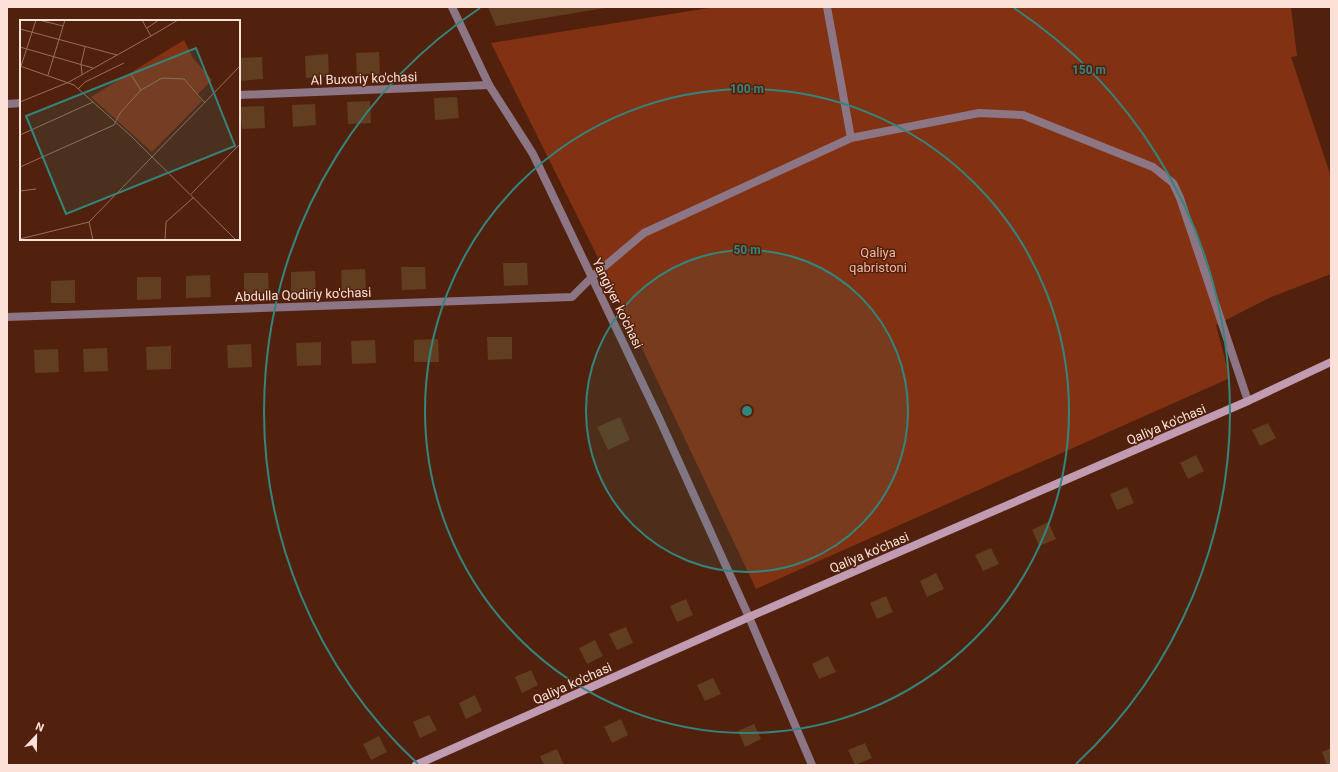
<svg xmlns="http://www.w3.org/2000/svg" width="1338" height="772" font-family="Roboto,sans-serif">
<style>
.green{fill:#823212}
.building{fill:#603e1f}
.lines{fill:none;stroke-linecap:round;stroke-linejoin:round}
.service{stroke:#8c7584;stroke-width:8}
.minor{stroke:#8c7584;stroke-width:8}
.tertiary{stroke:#8c7584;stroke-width:8}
.secondary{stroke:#c09bb2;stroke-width:8}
.ring{fill:none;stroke:#32867e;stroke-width:2}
.labels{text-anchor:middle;stroke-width:3;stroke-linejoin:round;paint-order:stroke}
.street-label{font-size:13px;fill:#fbe1d7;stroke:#52210e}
.park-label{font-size:13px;fill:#f2b59f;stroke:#52210e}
.inset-road{fill:none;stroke:#966e5e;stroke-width:1}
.view{fill:#32867e;fill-opacity:0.15;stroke:#32867e;stroke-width:2}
.inset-edge{fill:none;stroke:#fbe1d7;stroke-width:2}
.centre{fill:#32867e;stroke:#52210e;stroke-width:2}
.ring-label{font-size:12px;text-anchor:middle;font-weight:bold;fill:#32867e;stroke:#52210e;stroke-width:3;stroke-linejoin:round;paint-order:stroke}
</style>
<rect width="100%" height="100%" fill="#52210e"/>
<path class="green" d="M715,7H1291L1297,56L1291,57L1331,177V274L1269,298L1216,325L1230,378L756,589L619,300L491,43Z"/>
<g class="building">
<path d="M488,7H605V8L496,26Z"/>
<path d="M379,52L380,74L357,75L356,53Z"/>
<path d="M328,54L329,76L306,78L305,56Z"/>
<path d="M262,57L263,79L240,81L239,58Z"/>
<path d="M457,97L459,118L435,120L434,98Z"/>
<path d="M370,101L371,123L348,124L347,102Z"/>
<path d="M315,104L316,125L293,127L292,105Z"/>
<path d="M264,106L265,128L242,129L240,107Z"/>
<path d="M503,263H527L528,285L504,286Z"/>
<path d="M401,267H425L426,289L402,290Z"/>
<path d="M365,269L366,292L342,293L341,270Z"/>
<path d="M315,271L316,294H291V272Z"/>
<path d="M244,273H268L269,295L244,296Z"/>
<path d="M210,275L211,297L186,298V276Z"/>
<path d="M137,277H161V299L137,300Z"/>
<path d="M75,280V303H51V281Z"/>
<path d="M487,337H512V359L488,360Z"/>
<path d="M438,339L439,362H414V340Z"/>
<path d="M375,340L376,363L352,364L351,341Z"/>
<path d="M321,342V365L297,366L296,343Z"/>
<path d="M251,344L252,367L228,368L227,345Z"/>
<path d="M171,346V369L147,370L146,347Z"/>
<path d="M107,348L108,371L84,372L83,349Z"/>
<path d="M58,349L59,372L35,373L34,350Z"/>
<path d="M620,417L630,440L608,450L597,427Z"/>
<path d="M1268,423L1276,438L1260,446L1252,430Z"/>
<path d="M1196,455L1204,471L1188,479L1180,463Z"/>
<path d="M1127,487L1134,503L1117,510L1110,494Z"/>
<path d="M1048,522L1056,539L1039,546L1032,530Z"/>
<path d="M991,548L999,564L983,571L975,555Z"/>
<path d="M936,573L944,589L927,597L920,581Z"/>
<path d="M886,596L893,612L877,619L870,603Z"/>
<path d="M686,599L693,615L677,622L670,606Z"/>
<path d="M626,627L633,643L617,650L609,634Z"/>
<path d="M595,640L603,656L587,664L579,648Z"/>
<path d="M828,656L836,672L819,679L812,664Z"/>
<path d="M531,670L538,685L522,693L515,677Z"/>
<path d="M713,678L721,694L705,701L697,685Z"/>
<path d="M475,695L482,711L466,719L459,703Z"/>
<path d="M429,715L437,730L420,738L413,722Z"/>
<path d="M621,719L628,735L612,743L604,727Z"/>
<path d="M754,724L761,739L745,747L738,731Z"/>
<path d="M379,736L387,752L371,760L363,744Z"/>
<path d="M865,743L872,758L855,765L848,750Z"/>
<path d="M1331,748V765H1327L1322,752Z"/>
<path d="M557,749L564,765H544L540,756Z"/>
</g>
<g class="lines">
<g class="service">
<path d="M827,7L851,138"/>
<path d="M592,277L644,233L851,138L979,113L1023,115L1153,167L1173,183L1180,198L1248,401"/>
</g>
<g class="minor">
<path d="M239,95L489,85"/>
<path d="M7,104L21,103"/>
<path d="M7,317L572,297L592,277"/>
</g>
<path class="tertiary" d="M452,7L489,85L533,154L659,418L749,617L812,765"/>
<path class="secondary" d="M416,765L749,617L1248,401L1331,362"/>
</g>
<circle cx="747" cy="411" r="161" fill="#32867e" fill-opacity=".12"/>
<g class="ring">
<circle cx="747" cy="411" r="161"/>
<circle cx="747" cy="411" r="322"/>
<path d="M418 764A483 483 0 0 1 480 8M1014 8A483 483 0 0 1 1076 764"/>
</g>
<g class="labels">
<g class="street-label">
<text transform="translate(364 78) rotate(-2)" y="5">Al Buxoriy ko'chasi</text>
<text transform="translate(303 294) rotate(-2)" y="5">Abdulla Qodiriy ko'chasi</text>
<text transform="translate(618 303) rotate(64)" y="5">Yangiyer ko'chasi</text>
<text transform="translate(1166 424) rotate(-23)" y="5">Qaliya ko'chasi</text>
<text transform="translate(869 552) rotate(-23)" y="5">Qaliya ko'chasi</text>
<text transform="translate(572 683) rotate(-24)" y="5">Qaliya ko'chasi</text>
</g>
<g class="park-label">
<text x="878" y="257">Qaliya<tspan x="878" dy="15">qabristoni</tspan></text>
</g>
</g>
<g transform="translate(20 20)">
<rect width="220" height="220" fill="#52210e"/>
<path d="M164,20L173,38L192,60L177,75L182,81L132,132L71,77Z" fill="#823212"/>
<path class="inset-road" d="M19,0L43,6M127,8L139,0M0,9L97,35M131,16L158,0M0,27L73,48M0,46L54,65L111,116L216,220M1,46L16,0M110,53L121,70M62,54L61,44L65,27M28,55L45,0M58,69L65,62L104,43M0,82L49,62L131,16L122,0M0,115L73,82M0,147L94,105L100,93L121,70L142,58L164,59L185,83M0,171L16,169M171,174L220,124M69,202L73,220M0,219L69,202L220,46M145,220L146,202L174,177"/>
<path class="view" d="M176,28L215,126L46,194L6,96Z"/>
<rect width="220" height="220" class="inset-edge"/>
</g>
<circle cx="747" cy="411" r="6" class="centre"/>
<g class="ring-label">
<text x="1089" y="74">150 m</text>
<text x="747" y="93">100 m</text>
<text x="747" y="254">50 m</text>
</g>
<rect width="1338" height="772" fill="none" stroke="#fbe1d7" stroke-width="16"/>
<g transform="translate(36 736) rotate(22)" stroke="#52210e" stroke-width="3" paint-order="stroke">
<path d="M0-3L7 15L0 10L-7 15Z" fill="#fbe1d7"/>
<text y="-6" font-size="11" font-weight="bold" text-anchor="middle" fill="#fbe1d7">N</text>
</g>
</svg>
